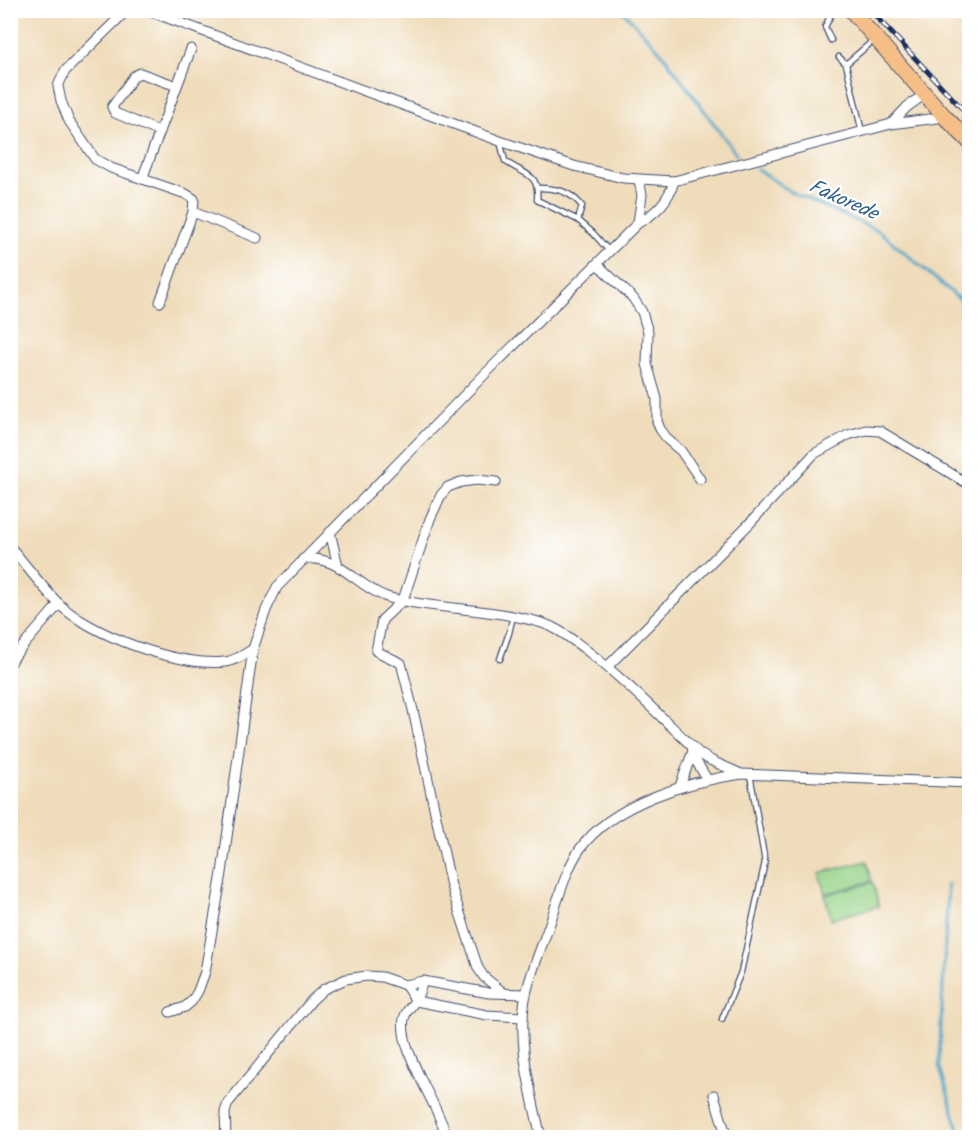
<svg xmlns="http://www.w3.org/2000/svg" width="980" height="1148" font-family="Kalam,sans-serif">
<style>
.green{fill:#96d387;stroke:#588172;stroke-width:1.5}
.lines{fill:none;stroke-linecap:round;stroke-linejoin:round}
.stream{stroke:#4ca5c9;stroke-width:3}
.service-casing{stroke:#3b496c;stroke-width:7}
.minor-casing{stroke:#3b496c;stroke-width:11}
.trunk-casing{stroke:#3b496c;stroke-width:17}
.service{stroke:#fff;stroke-width:4.5}
.minor{stroke:#fff;stroke-width:9}
.trunk{stroke:#f6be87;stroke-width:15}
.rail-casing{stroke:#1b2f5e;stroke-width:5}
.rail{stroke:#fff;stroke-width:3;stroke-dasharray:9;stroke-linecap:butt}
.labels{text-anchor:middle;stroke-width:4.5;stroke-linejoin:round;paint-order:stroke}
.water-label{font-size:20px;font-style:italic;fill:#2f5e89;stroke:#fff}
</style>
<rect width="100%" height="100%" fill="#fff"/>
<filter id="ink" filterUnits="userSpaceOnUse"><feTurbulence type="fractalNoise" baseFrequency=".0167" numOctaves="2"/><feDisplacementMap in="SourceGraphic" scale="12" xChannelSelector="R" yChannelSelector="G"/><feConvolveMatrix kernelMatrix="1 2 1 2 8 2 1 2 1" color-interpolation-filters="sRGB"/></filter>
<filter id="wash" filterUnits="userSpaceOnUse"><feTurbulence type="fractalNoise" baseFrequency=".008" numOctaves="4" result="noise"/><feDisplacementMap in="SourceGraphic" scale="24" xChannelSelector="R" yChannelSelector="G"/><feGaussianBlur stdDeviation="1.35" result="paint"/><feColorMatrix in="noise" values="0 0 0 0 0 0 0 0 0 0 0 0 0 0 0 0 0 1.4 0 .05"/><feComposite in="paint" operator="in"/></filter>
<g filter="url(#wash)">
<rect width="100%" height="100%" fill="#efdcba"/>
<g class="green">
<path d="M867,861L872,881L825,894L819,873Z"/>
<path d="M873,882L879,906L831,919L825,895Z"/>
</g>
<g class="lines">
<g class="stream">
<path d="M622,10L661,52L737,155"/>
<path d="M757,169L791,192L879,231L970,308"/>
<path d="M948,884L939,1065L961,1138"/>
</g>
</g>
</g>
<g filter="url(#ink)">
<g class="lines">
<g class="service-casing">
<g id="service">
<path d="M831,40L825,27L833,10"/>
<path d="M839,57L846,64L862,132"/>
<path d="M846,64L874,40"/>
<path d="M500,141L505,161C523,175 540,172 537,200L578,220L593,233L610,252"/>
<path d="M538,188C557,188 570,191 582,206L578,220"/>
<path d="M500,659L509,633L513,616"/>
<path d="M722,1019L741,972L765,862L750,774"/>
</g>
</g>
<g class="minor-casing">
<g id="minor">
<path d="M127,10L65,71L58,86L61,101L69,121L95,159L111,168L186,194L194,199L193,212L160,302"/>
<path d="M146,10L500,141L574,166L623,178L674,181L891,124L945,117"/>
<path d="M514,10L515,11"/>
<path d="M891,124L907,107L925,94"/>
<path d="M160,132L115,113L112,107L134,76L140,73L177,86"/>
<path d="M142,179L191,49"/>
<path d="M193,212L257,238"/>
<path d="M638,223L642,195L639,180"/>
<path d="M597,264L633,298L642,312L648,332L647,364L657,399V421L660,429L668,440L681,451L700,479"/>
<path d="M496,482L477,480L461,482L448,487L441,495L430,519L403,600L382,620L376,651L401,663L413,710L451,886L478,968L484,977L504,993"/>
<path d="M330,532L338,566"/>
<path d="M10,547C27,566 41,586 58,603C90,635 179,667 224,662C235,661 245,654 253,649"/>
<path d="M303,559C339,555 353,583 384,596C398,601 414,603 429,605C466,610 506,612 542,623C558,628 571,639 585,649C626,681 662,718 700,754L712,761L739,773"/>
<path d="M10,663L17,653L59,604"/>
<path d="M608,666L751,522L814,454L848,435L866,430L880,431L970,485"/>
<path d="M692,747L696,761L707,779"/>
<path d="M680,786L693,751"/>
<path d="M423,981C421,987 419,994 416,999C412,1007 406,1009 404,1019C398,1050 439,1105 447,1138"/>
<path d="M405,985L416,1001L487,1015L523,1017"/>
<path d="M170,1012L185,1007L192,1001L198,991L205,972L222,873L253,649L266,610L277,587L484,375L638,223C655,214 669,200 674,181"/>
<path d="M714,1095L727,1138"/>
<path d="M226,1138L225,1112L228,1103L312,1000L324,989L346,979L367,976L382,977L405,985L423,981L489,993L526,994"/>
<path d="M541,1138C531,1092 516,1040 526,994C532,968 543,944 551,920C559,897 566,869 580,849C613,803 689,781 742,774L970,783"/>
</g>
</g>
<g class="trunk-casing">
<path id="trunk" d="M851,10L945,117L970,142"/>
</g>
<use href="#service" class="service"/>
<use href="#minor" class="minor"/>
<use href="#trunk" class="trunk"/>
<g class="rail-casing">
<path id="rail" d="M870,10L970,117"/>
</g>
<use href="#rail" class="rail"/>
</g>
</g>
<g class="labels">
<g class="water-label">
<text transform="translate(844 199) rotate(24)" y="7">Fakorede</text>
</g>
</g>
<rect width="980" height="1148" fill="none" stroke="#fff" stroke-width="36"/>
</svg>
